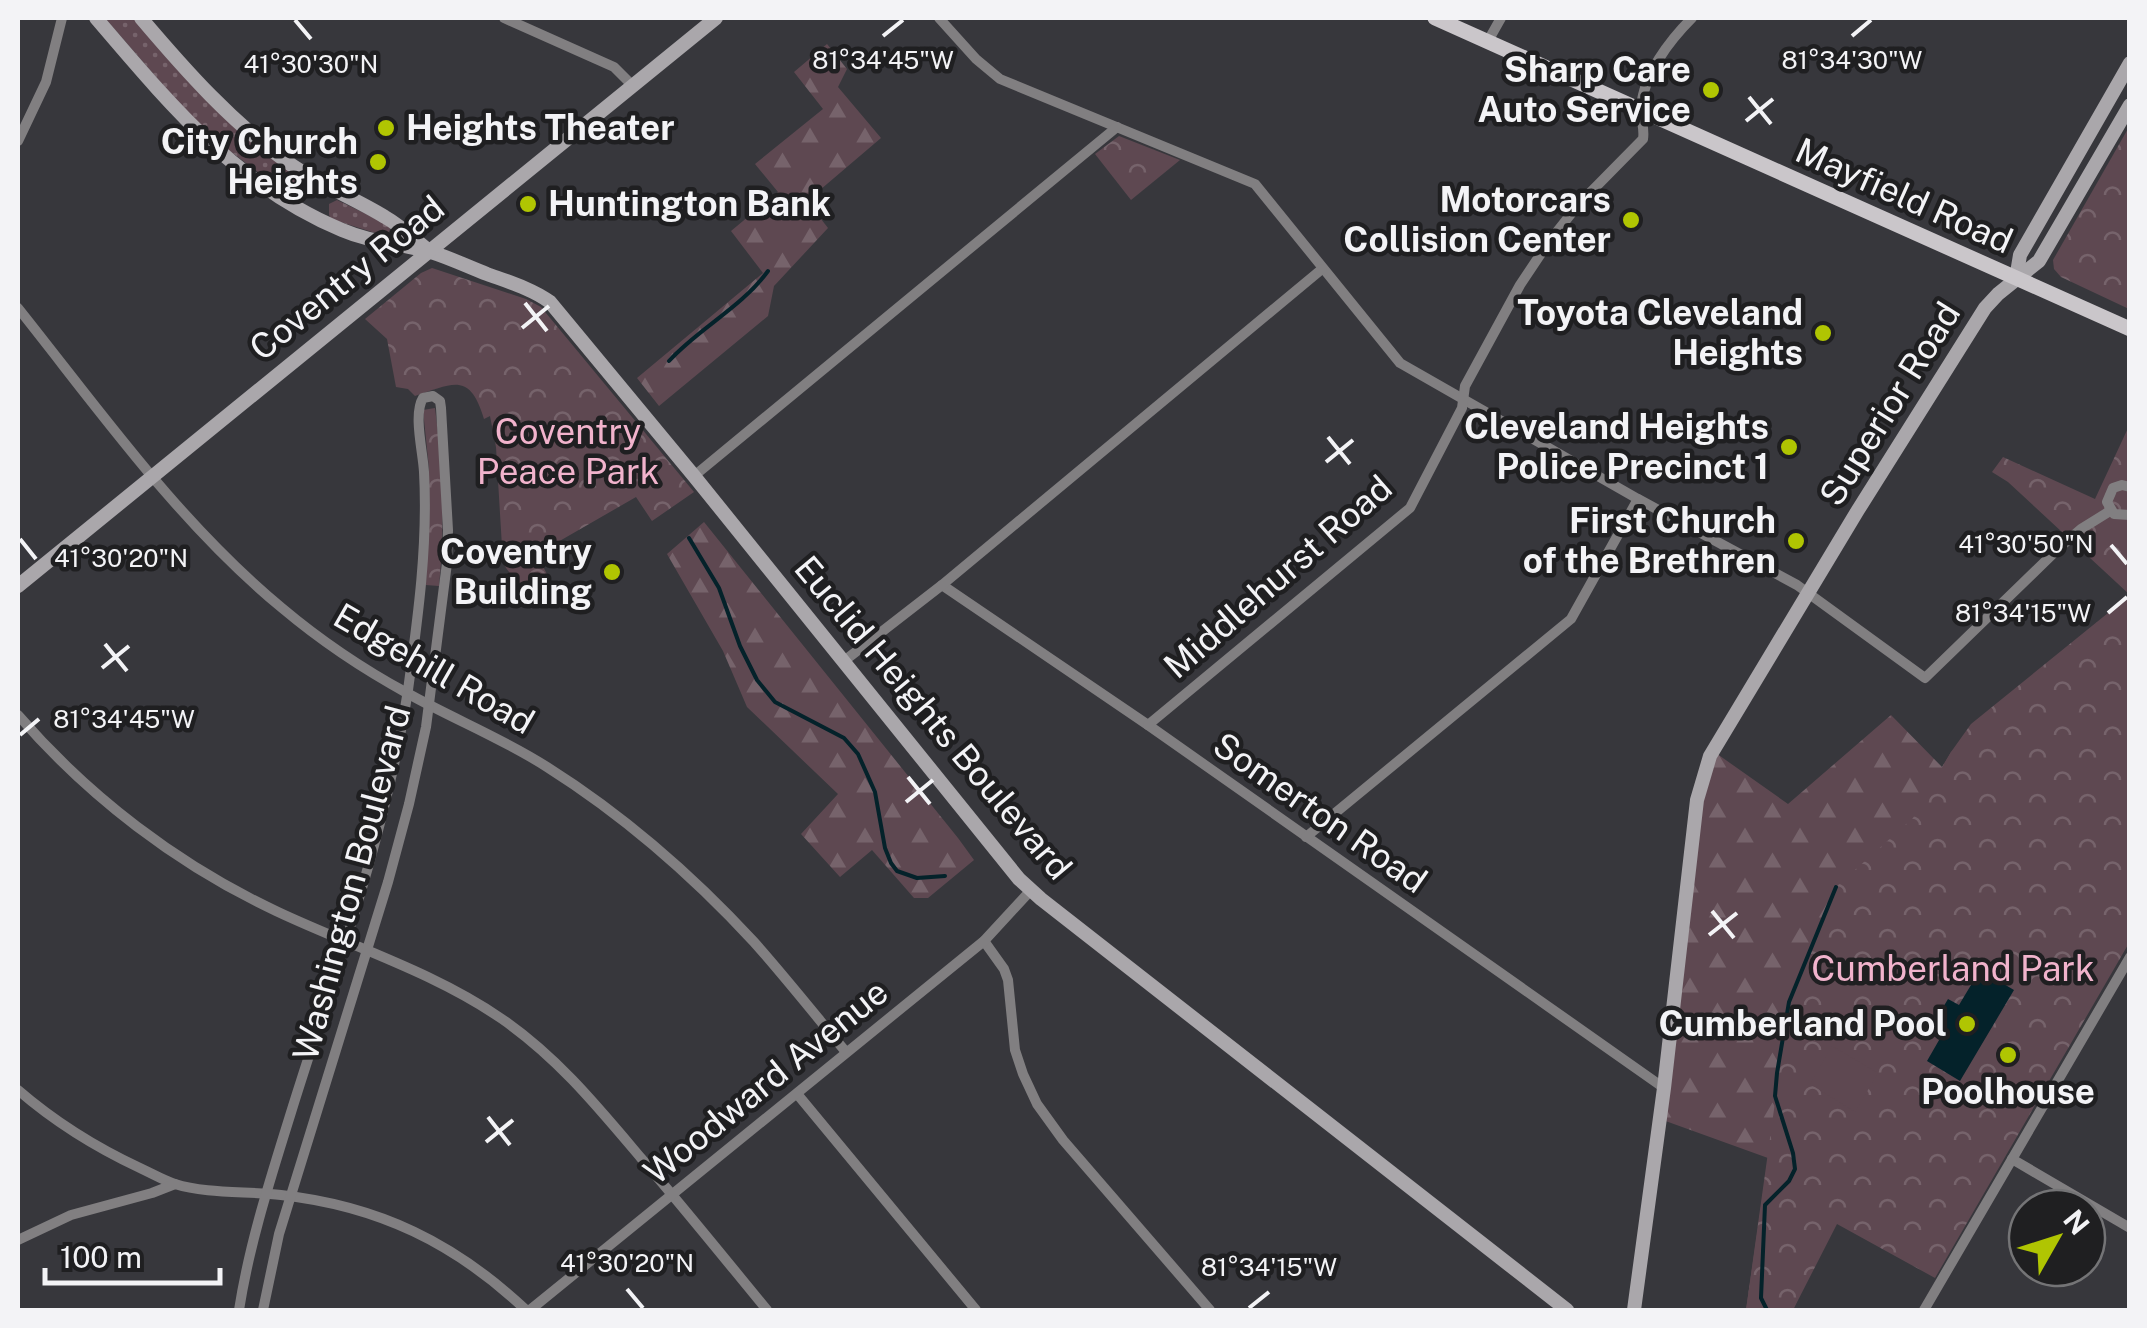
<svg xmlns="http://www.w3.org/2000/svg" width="2147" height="1328" font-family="'Public Sans',sans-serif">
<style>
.grass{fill:url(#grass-dots)}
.forest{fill:url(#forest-firs)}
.park{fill:url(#park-crowns)}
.garden{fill:#5e4851}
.water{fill:#04222a}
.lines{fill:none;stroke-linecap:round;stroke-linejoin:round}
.stream{stroke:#04222a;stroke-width:4}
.street{stroke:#817f81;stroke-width:10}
.secondary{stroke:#aaa7ab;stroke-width:14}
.primary{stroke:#cac6ca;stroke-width:15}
.ticks{fill:none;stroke:#f3f3f6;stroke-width:4}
.poi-dot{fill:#b0c502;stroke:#1f1f21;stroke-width:4}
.labels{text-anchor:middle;stroke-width:9;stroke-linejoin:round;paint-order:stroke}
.poi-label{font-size:35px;font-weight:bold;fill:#f3f3f6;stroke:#1f1f21;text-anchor:end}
.street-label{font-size:35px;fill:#f3f3f6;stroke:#1f1f21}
.park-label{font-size:35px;fill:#f1b3cc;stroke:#1f1f21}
.ticks-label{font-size:25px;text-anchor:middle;fill:#f3f3f6;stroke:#1f1f21;stroke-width:9;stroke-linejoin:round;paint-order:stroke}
</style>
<defs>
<pattern id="grass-dots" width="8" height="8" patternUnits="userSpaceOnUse" patternTransform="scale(2.5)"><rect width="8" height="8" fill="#5e4851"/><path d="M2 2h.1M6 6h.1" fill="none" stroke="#76636b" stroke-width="1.8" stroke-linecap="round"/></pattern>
<pattern id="forest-firs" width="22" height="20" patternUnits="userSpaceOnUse" patternTransform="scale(2.5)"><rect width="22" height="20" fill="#5e4851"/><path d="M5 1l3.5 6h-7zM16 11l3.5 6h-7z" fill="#76636b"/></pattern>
<pattern id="park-crowns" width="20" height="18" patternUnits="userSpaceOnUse" patternTransform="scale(2.5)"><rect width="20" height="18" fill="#5e4851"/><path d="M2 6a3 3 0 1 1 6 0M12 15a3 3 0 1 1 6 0" fill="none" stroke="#76636b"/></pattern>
</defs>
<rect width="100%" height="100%" fill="#37373c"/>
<g class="grass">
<path d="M105,18H133L187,80L303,179L305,189L303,194L293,198L219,143L182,107Z"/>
<path d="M337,200L391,226L388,235L372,232L331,219L329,215V204Z"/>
</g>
<g class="forest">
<path d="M827,44L847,69L838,87L881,138L807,201L828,228L774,286L768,316L659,406L637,378L763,273L731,231L778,192L755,164L823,109L794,72Z"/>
<path d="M704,522L958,838L974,860L928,898H914L872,850L840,877L801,834L838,794L747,707L723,651L667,554Z"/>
<path d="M2129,596V943L2052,723L1793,1310H1746L1768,1158L1660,1119L1697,800L1713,751L1788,804L1891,715L1942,767L1951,752Z"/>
</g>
<g class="park">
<path d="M2129,127L2130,308L2129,309L2061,277L2054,269L2053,260Z"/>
<path d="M1119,136L1180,160L1131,200L1095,154Z"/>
<path d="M432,268L526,299L541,307L694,492L652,521L636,497L537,554L559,599C536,598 514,583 503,563L496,447L490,416L484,419C470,372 454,383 415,396L408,389L396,387L387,339L365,319L421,273Z"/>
<path d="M435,408C443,467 445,527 439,586L426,585L429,468L423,410Z"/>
<path d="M2129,426L2130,595L2008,482L1992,472L2003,457L2095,499Z"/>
<path d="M2129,596V943L1935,1278L1837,1224L1793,1310H1746L1789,1002L1836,887L1913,818L1951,752L1971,724Z"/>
</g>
<path class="garden" d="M1832,1046L1878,1073L1855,1112L1810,1084Z"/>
<path class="water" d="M1980,970L2014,990L1960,1081L1927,1061L1946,1028L1935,1021L1948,999L1959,1005Z"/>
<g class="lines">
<g class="stream">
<path d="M669,361C699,328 741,308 768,271"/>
<path d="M689,538L719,588L740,646L757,680L775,702L844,738L858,754L875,792L885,848L891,863L897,871L917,878L945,876"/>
<path d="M1767,1310L1761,1298L1765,1205L1789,1181L1795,1169L1793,1153L1775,1096L1777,1073L1789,1002L1836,887"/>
</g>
<g class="street">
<path d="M504,18L614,67L632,85"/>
<path d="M939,18L976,59L1000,79L1255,184L1400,363L1638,499L1797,585L1925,678L2059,548L2081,529L2110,511"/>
<path d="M1488,41L1501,18"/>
<path d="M18,141L46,82L62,18"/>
<path d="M18,308C101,412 179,523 282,608C320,640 363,669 407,693C453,719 502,738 547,767C623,815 693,876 754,942C786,978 816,1016 846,1052"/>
<path d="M694,476L1117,127"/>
<path d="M2130,487L2122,485L2113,488L2107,502L2114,514L2130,515"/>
<path d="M942,585L1148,725L1664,1088"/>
<path d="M844,661L942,585L1322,269"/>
<path d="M18,715C89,797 178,865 276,911C352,947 432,971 502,1019C558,1058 597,1106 641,1158C684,1208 725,1259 767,1310"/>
<path d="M1148,725L1410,508L1462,408L1465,386L1520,285L1548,243L1578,205L1643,139C1645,128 1640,118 1641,107C1644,74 1669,41 1692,18"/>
<path d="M1306,837L1571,619L1638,499"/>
<path d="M984,941L1004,969L1008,980L1015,1050L1023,1074L1037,1104L1063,1140L1210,1310"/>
<path d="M18,1090C55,1122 95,1147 140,1168C151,1173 163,1180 175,1184C206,1194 248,1191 281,1195C379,1206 455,1243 526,1310"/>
<path d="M798,1095L976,1310"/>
<path d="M2012,1159L2130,1228"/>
<path d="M18,1240L71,1215L152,1193L175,1184"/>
<path d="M239,1310C250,1240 272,1174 293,1106C336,969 386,833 408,690C418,617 428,545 424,472C423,452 413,414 423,398L433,396L440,401L441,408L448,530L447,563L426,727L409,804L388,882L279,1234L263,1310"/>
<path d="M530,1310L984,941L1031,890"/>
<path d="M1924,1310L2130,957"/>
</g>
<g class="secondary">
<path d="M96,18C167,101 237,187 342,230C372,243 401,243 431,252C450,258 469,267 487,274C509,282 532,289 550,302L694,476L1019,879L1041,899L1567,1310"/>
<path d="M141,18C186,71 232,123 290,164C320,185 354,198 385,217C401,226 414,239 428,250"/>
<path d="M2016,279L2020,255L2130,63"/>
<path d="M18,586L716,18"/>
<path d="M1634,1310L1664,1088L1697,800L1710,756L1858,510L1985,308L1998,294L2039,261L2130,105"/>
</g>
<path class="primary" d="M1435,18L2130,329"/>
</g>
<path class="ticks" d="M295,20L311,39M883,36L903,20M1852,36L1871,20M1749,97L1771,124M1746,121L1773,99M525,303L547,331M522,328L549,306M1328,437L1350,464M1326,462L1353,440M20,539L36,559M2111,545L2127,564M2108,613L2127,597M105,644L127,671M102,668L129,646M20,735L39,719M908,777L930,804M906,802L933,780M1712,911L1734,938M1709,935L1737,913M488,1117L510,1145M486,1142L513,1120M627,1289L643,1308M1249,1308L1269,1292"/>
<g class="poi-dot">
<circle cx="1711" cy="90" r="10"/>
<circle cx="386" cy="128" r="10"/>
<circle cx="378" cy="162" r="10"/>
<circle cx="528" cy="204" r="10"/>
<circle cx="1631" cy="220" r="10"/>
<circle cx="1823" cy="333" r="10"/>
<circle cx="1789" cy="447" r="10"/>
<circle cx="1796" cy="541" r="10"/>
<circle cx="612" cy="572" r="10"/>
<circle cx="1967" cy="1024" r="10"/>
<circle cx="2008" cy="1055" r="10"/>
</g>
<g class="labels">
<g class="poi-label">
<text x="1691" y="82">Sharp Care<tspan x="1691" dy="40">Auto Service</tspan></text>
<text x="406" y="140" text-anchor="start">Heights Theater</text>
<text x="358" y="154">City Church<tspan x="358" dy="40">Heights</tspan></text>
<text x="1611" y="212">Motorcars<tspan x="1611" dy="40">Collision Center</tspan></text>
<text x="548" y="216" text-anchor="start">Huntington Bank</text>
<text x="1803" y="325">Toyota Cleveland<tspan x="1803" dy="40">Heights</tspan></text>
<text x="1769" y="439">Cleveland Heights<tspan x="1769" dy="40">Police Precinct 1</tspan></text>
<text x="1776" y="533">First Church<tspan x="1776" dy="40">of the Brethren</tspan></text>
<text x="592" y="564">Coventry<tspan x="592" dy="40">Building</tspan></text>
<text x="1947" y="1036">Cumberland Pool</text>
<text x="2008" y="1104" text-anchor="middle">Poolhouse</text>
</g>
<g class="street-label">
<text transform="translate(1904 196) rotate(24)" y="12">Mayfield Road</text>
<text transform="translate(347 278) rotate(-39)" y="12">Coventry Road</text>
<text transform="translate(1890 404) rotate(-58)" y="12">Superior Road</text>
<text transform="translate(1278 577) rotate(-41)" y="12">Middlehurst Road</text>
<text transform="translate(434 669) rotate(30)" y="12">Edgehill Road</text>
<text transform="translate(933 718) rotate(50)" y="12">Euclid Heights Boulevard</text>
<text transform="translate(1320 813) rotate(35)" y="12">Somerton Road</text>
<text transform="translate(352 883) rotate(-75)" y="12">Washington Boulevard</text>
<text transform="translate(766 1082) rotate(-39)" y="12">Woodward Avenue</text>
</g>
<g class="park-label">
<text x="568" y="444">Coventry<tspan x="568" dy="40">Peace Park</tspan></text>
<text x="1953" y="981">Cumberland Park</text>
</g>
</g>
<g class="ticks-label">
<text x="883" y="69">81°34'45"W</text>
<text x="1852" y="69">81°34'30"W</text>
<text x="311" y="73">41°30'30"N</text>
<text x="2026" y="553">41°30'50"N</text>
<text x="121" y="567">41°30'20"N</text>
<text x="2023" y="622">81°34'15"W</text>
<text x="124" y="728">81°34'45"W</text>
<text x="627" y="1272">41°30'20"N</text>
<text x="1269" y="1276">81°34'15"W</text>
</g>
<rect width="2147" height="1328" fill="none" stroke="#f3f3f6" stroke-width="40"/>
<g transform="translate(2057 1238) rotate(51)"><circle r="48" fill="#1f1f21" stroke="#747476" stroke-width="2.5"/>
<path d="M0-8L18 38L0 25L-18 38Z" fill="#b0c502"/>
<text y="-15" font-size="28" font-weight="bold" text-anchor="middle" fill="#f3f3f6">N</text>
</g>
<path d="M45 1268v15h175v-15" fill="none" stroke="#f3f3f6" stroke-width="5"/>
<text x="60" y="1268" font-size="30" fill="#f3f3f6" stroke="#1f1f21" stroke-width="8" paint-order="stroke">100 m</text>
</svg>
